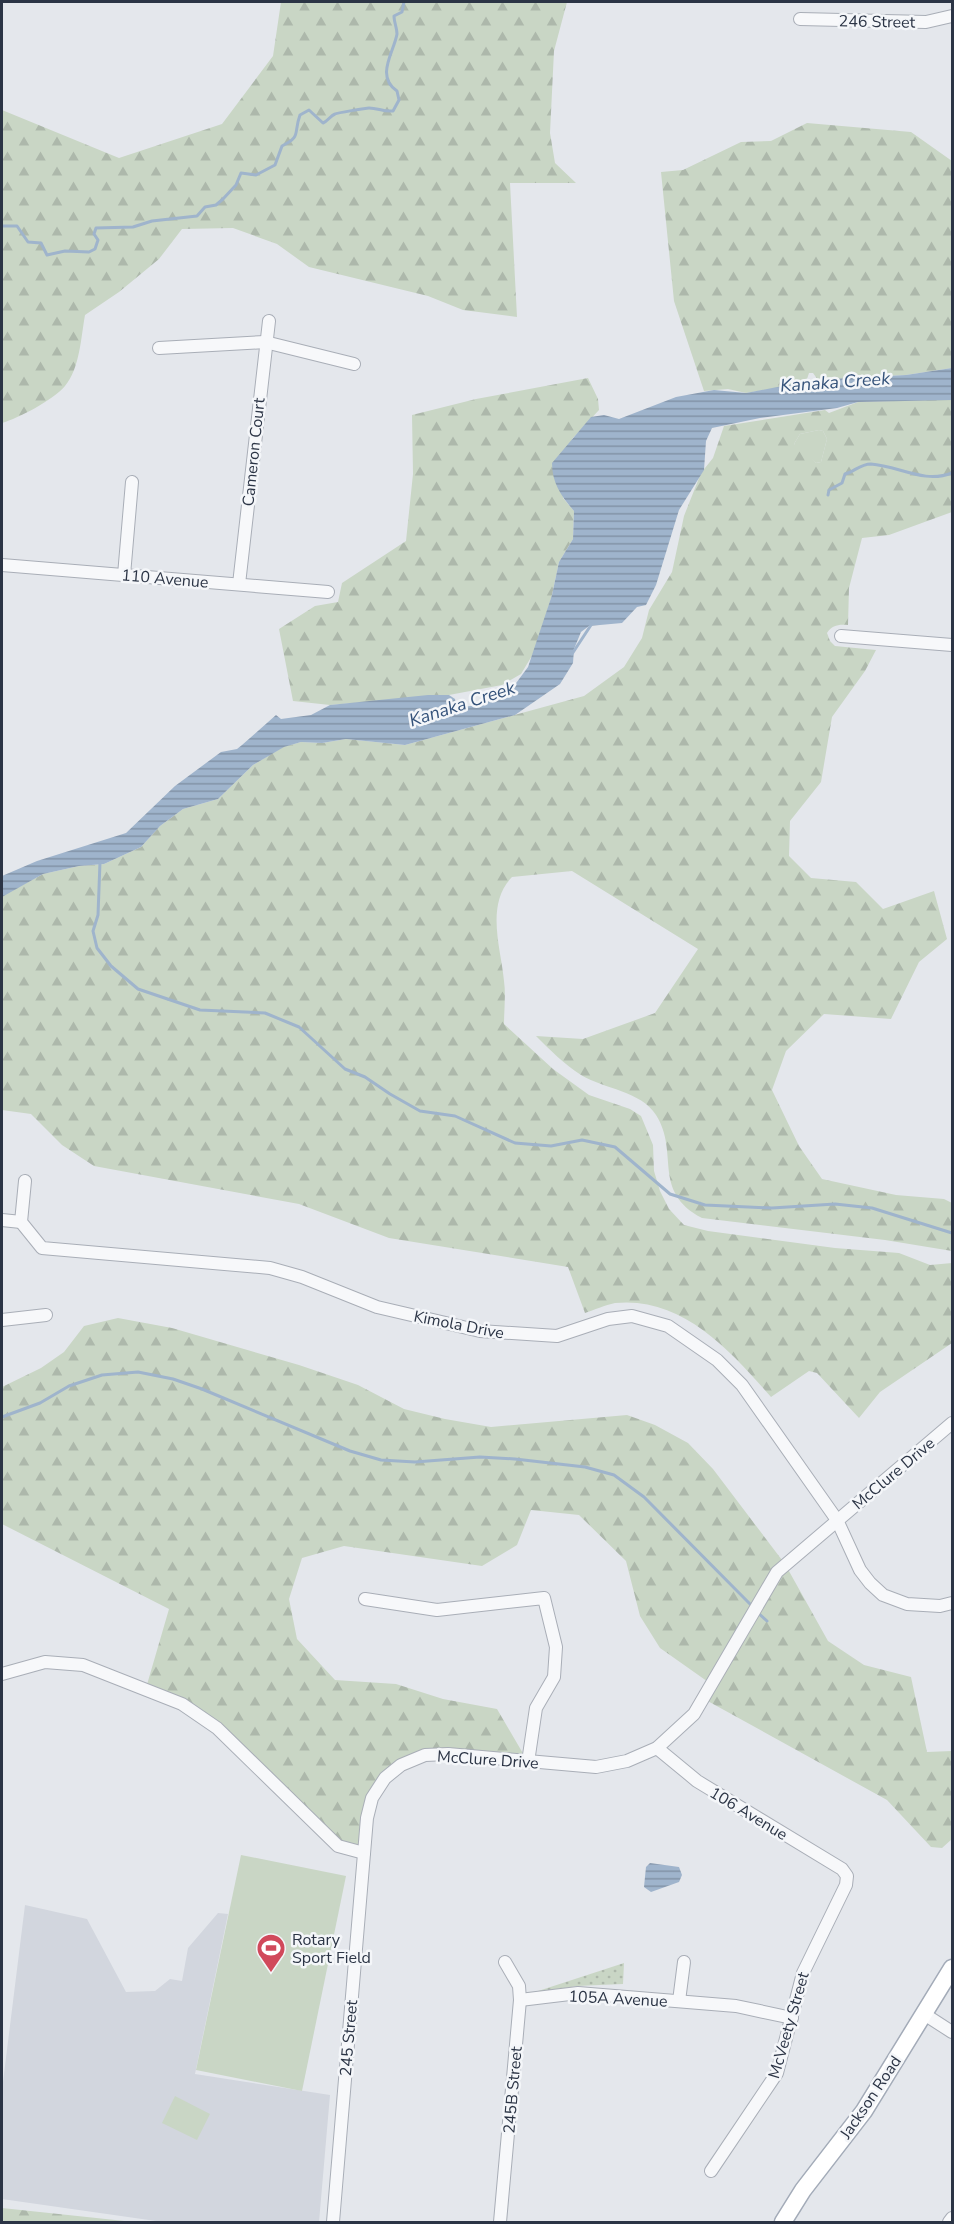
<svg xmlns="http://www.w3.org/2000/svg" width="954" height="2224" font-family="'Nunito Sans',sans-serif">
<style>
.built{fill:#d2d6de}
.grass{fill:#c9d6c5}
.forest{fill:url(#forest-firs);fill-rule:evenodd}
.park{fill:url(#park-dots)}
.water{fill:url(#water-rules)}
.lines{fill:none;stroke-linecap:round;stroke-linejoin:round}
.stream{stroke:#9fb4cc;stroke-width:3}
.minor-casing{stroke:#a9aeb7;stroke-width:14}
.major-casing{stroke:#a3abb8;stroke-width:19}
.minor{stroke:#f7f8fa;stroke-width:12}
.major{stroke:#fff;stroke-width:16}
.labels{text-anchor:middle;stroke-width:5;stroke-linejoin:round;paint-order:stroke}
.street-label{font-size:16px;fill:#2b3445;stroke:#f4f6f9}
.poi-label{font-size:16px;fill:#2b3445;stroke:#f4f6f9;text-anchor:start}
.water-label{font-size:18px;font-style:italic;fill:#34527a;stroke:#f4f6f9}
</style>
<defs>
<pattern id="forest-firs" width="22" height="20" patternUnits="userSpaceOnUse" patternTransform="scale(1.5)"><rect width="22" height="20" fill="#c9d6c5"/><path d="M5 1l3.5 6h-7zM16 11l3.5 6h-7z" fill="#adb8ab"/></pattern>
<pattern id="park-dots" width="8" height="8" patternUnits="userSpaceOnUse" patternTransform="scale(1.5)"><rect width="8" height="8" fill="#c9d6c5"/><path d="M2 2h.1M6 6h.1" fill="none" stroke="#adb8ab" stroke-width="1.8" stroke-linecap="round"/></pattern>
<pattern id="water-rules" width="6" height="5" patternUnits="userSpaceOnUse" patternTransform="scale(1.5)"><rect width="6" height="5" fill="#9fb4cc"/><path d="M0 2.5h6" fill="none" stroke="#8293a7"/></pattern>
</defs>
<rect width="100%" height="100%" fill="#e4e7ec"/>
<path class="built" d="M25,1905L87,1919L126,1992L155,1991L170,1979L182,1981L188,1948L218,1913L228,1914L195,2074L330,2095L319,2222H163L2,2199V2090Z"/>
<g class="grass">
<path d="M819,430L823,431L827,439L821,462L816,463L794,444L800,434Z"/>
<path d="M241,1855L346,1876L302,2091L196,2070Z"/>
<path d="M175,2096L210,2114L197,2140L162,2123Z"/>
</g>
<g class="forest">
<path d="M281,2H567L554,51L550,133L555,163L576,183H510L517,317L463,310L428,296L309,267L277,244L233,228L182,229L159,259L119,292L85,315C81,337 80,368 65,386C53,400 19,418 2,423V110L119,158L222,124L273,56Z"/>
<path d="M807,123L911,132L952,161V368L906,375L818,380L813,373H809L806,382L801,384L746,393L728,389L704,391L674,301L661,172L683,170L741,142L771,141Z"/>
<path d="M588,378L598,399L599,410L572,439L563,498L574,511L573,539L559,562L552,595L536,649L521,674L502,685L449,695L330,705L293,701L279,629L315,606L338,602L342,583L406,541L413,474L412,415L476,399Z"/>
<path d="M930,400H952V512L889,535L862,538L849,588L848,625C839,624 832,625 827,633L830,641L835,646L876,650L865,671L832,717L821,782L790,821L789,856L811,878L856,882L883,909L934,891L947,939L919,962L891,1019L824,1014L786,1051L772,1090L799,1146L822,1179L896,1195L944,1199L952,1203V1251L885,1240L702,1218C651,1191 680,1153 656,1115C641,1091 604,1089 581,1075C564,1064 550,1050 536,1036L583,1039L655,1013L698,949L572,871L512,877C485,905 501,948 504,981C506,995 504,1010 504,1024L553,1069L589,1095L630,1109L641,1116L653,1145L654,1171L660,1191L669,1209L684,1225L708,1231L835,1248L899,1253L930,1265L952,1263V1343L880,1392L859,1418L817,1373L809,1371L771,1397C731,1351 682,1296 615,1303C605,1305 594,1310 585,1313L568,1267L389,1238L299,1204L94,1166L62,1145L31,1114L2,1110V896L43,874L79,866L104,864L141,847L160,826L183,809L218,799L253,765L283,747L301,742L322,743L346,739L405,745L584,696L624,667L642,638L649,610L672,572L684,516L701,473L713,458L724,426L825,410L829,413L858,402ZM819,430L823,431L827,439L821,462L816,463L803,449L794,444L800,434Z"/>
<path d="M118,1318L172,1328L299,1365L358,1385L404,1409L445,1419L491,1427L627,1415L655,1425L688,1443L713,1469L785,1564L828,1641L864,1665L911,1677L927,1752L952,1751V1839L942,1848L931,1847L887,1800L704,1699L711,1684L660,1648L640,1616L626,1561L579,1515L531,1510L517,1545L482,1566L344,1546L302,1558L289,1599L297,1639L335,1680L396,1684L443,1699L497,1709L528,1762L425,1755L377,1787L364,1853L342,1849L223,1734L146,1688L169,1609L2,1524V1387L41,1368L64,1352L84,1326Z"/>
<path d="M2,2208L134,2222H2Z"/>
</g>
<path class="park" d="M624,1963L623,1984L577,1986L529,1994Z"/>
<g class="water">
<path d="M952,368V400L858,402L837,408L760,418L712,428L706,441L704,470L679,510L656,585L646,605L637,607L622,623L589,626L581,632L574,649L573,663L560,684L515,715L405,745L346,739L322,743L301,742L284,747L253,765L218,799L183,809L160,826L141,847L104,864L79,866L43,874L2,897V876L37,861L126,833L175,786L221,752L237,749L242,745L276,715L281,719L311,715L330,705L428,695H449L455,699L456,704L462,707L479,705L508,694L528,667L552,595L559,562L573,539L574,511C561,496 552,483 552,463L591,417L604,415L619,419L676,397L714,390L746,393L813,380L906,375Z"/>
<path d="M650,1863L679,1867L682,1875L679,1882L651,1892L644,1887L646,1867Z"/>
</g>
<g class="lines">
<g class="stream">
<path d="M2,226H17L28,242L41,243L47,255L65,251L89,252L95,249L98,240L94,234L96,228L133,227L152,221L197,216L205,207L216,205L223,199L236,185L241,173L256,175L275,165L282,146C302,136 293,134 300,115L309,110L323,123C328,121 330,116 335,114C337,113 366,108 369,108C378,108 383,112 393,111L399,100L397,91C375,76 394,52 397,34C397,28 394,22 394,16L402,12L404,2"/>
<path d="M828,495L829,490L842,483L845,474C854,472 860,464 871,464C899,466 924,484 952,473"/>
<path d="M572,654L593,622"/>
<path d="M100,862L98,915L93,931L97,948L111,966L138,989L200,1010L265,1013L299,1027L345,1069L365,1077L390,1094L420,1111L455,1116L515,1143L551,1146L582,1140L615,1147L670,1194L705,1205L772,1208L835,1204L872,1208L952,1233"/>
<path d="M2,1417L40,1403L69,1386L102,1375L138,1372L173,1379L202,1389L350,1451L381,1460L415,1462L480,1457L515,1459L585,1467L614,1475L644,1497L753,1607"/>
<path d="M757,1612L767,1621"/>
</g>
<g class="minor-casing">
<g id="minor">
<path d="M800,19L926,22L952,16"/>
<path d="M159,348L265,342L354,364"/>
<path d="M2,565L328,592"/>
<path d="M124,575L132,482"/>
<path d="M239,584L269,321"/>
<path d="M841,636L952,645"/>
<path d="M25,1181L21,1222L42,1248L270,1268L302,1277L377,1307L480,1331L557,1336L608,1319L632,1316L668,1326L717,1360L742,1385L837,1520L860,1570L870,1583L883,1595L907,1604L940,1606L952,1603"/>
<path d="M2,1220L21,1222"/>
<path d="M2,1320L46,1315"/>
<path d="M365,1599L437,1610L544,1598L556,1647L554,1677L536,1708L528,1762"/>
<path d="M2,1674L45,1662L83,1665L182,1704L217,1728L338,1846L364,1853"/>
<path d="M657,1748L697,1781L842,1869L847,1876L846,1885L803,1973L777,2073L711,2171"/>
<path d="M520,2000L578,1993L736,2006L792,2018"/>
<path d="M679,2001L684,1962"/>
<path d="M924,2014L952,2032"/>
<path d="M333,2222L367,1818L372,1798L385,1778L401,1765L425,1755L448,1754L596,1767L627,1761L657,1748L694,1714L777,1572L952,1423"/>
<path d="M500,2222L520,2000L519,1986L505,1962"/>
<path d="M949,2222L952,2218"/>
</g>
</g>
<g class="major-casing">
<path id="major" d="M783,2222L803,2190L864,2111L952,1968"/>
</g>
<use href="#minor" class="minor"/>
<use href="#major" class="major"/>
</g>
<defs>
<g id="stadium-pin" transform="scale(1.5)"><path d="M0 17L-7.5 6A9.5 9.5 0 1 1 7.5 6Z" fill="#d1495b" stroke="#f4f6f9"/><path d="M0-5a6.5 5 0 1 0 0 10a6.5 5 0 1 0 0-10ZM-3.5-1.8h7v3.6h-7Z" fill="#fff"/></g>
</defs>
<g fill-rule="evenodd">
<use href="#stadium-pin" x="271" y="1948"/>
</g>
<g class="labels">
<g class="street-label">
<text transform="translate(877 21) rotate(1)" y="6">246 Street</text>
<text transform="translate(253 452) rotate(-84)" y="6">Cameron Court</text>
<text transform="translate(165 578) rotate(5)" y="6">110 Avenue</text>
<text transform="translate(459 1324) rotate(11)" y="6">Kimola Drive</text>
<text transform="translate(893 1473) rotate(-40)" y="6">McClure Drive</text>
<text transform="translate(488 1759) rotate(4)" y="6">McClure Drive</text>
<text transform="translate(749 1813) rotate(31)" y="6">106 Avenue</text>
<text transform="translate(618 1998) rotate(3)" y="6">105A Avenue</text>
<text transform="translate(788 2025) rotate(-74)" y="6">McVeety Street</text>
<text transform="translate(348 2038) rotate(-85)" y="6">245 Street</text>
<text transform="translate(512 2090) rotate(-85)" y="6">245B Street</text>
<text transform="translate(870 2097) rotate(-56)" y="6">Jackson Road</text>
</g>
<g class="poi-label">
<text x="292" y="1945">Rotary<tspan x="292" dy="18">Sport Field</tspan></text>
</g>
<g class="water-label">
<text transform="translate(835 382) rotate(-4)" y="6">Kanaka Creek</text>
<text transform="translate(462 704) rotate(-18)" y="6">Kanaka Creek</text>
</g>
</g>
<rect width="954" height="2224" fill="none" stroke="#2b3445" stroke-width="6"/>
</svg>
